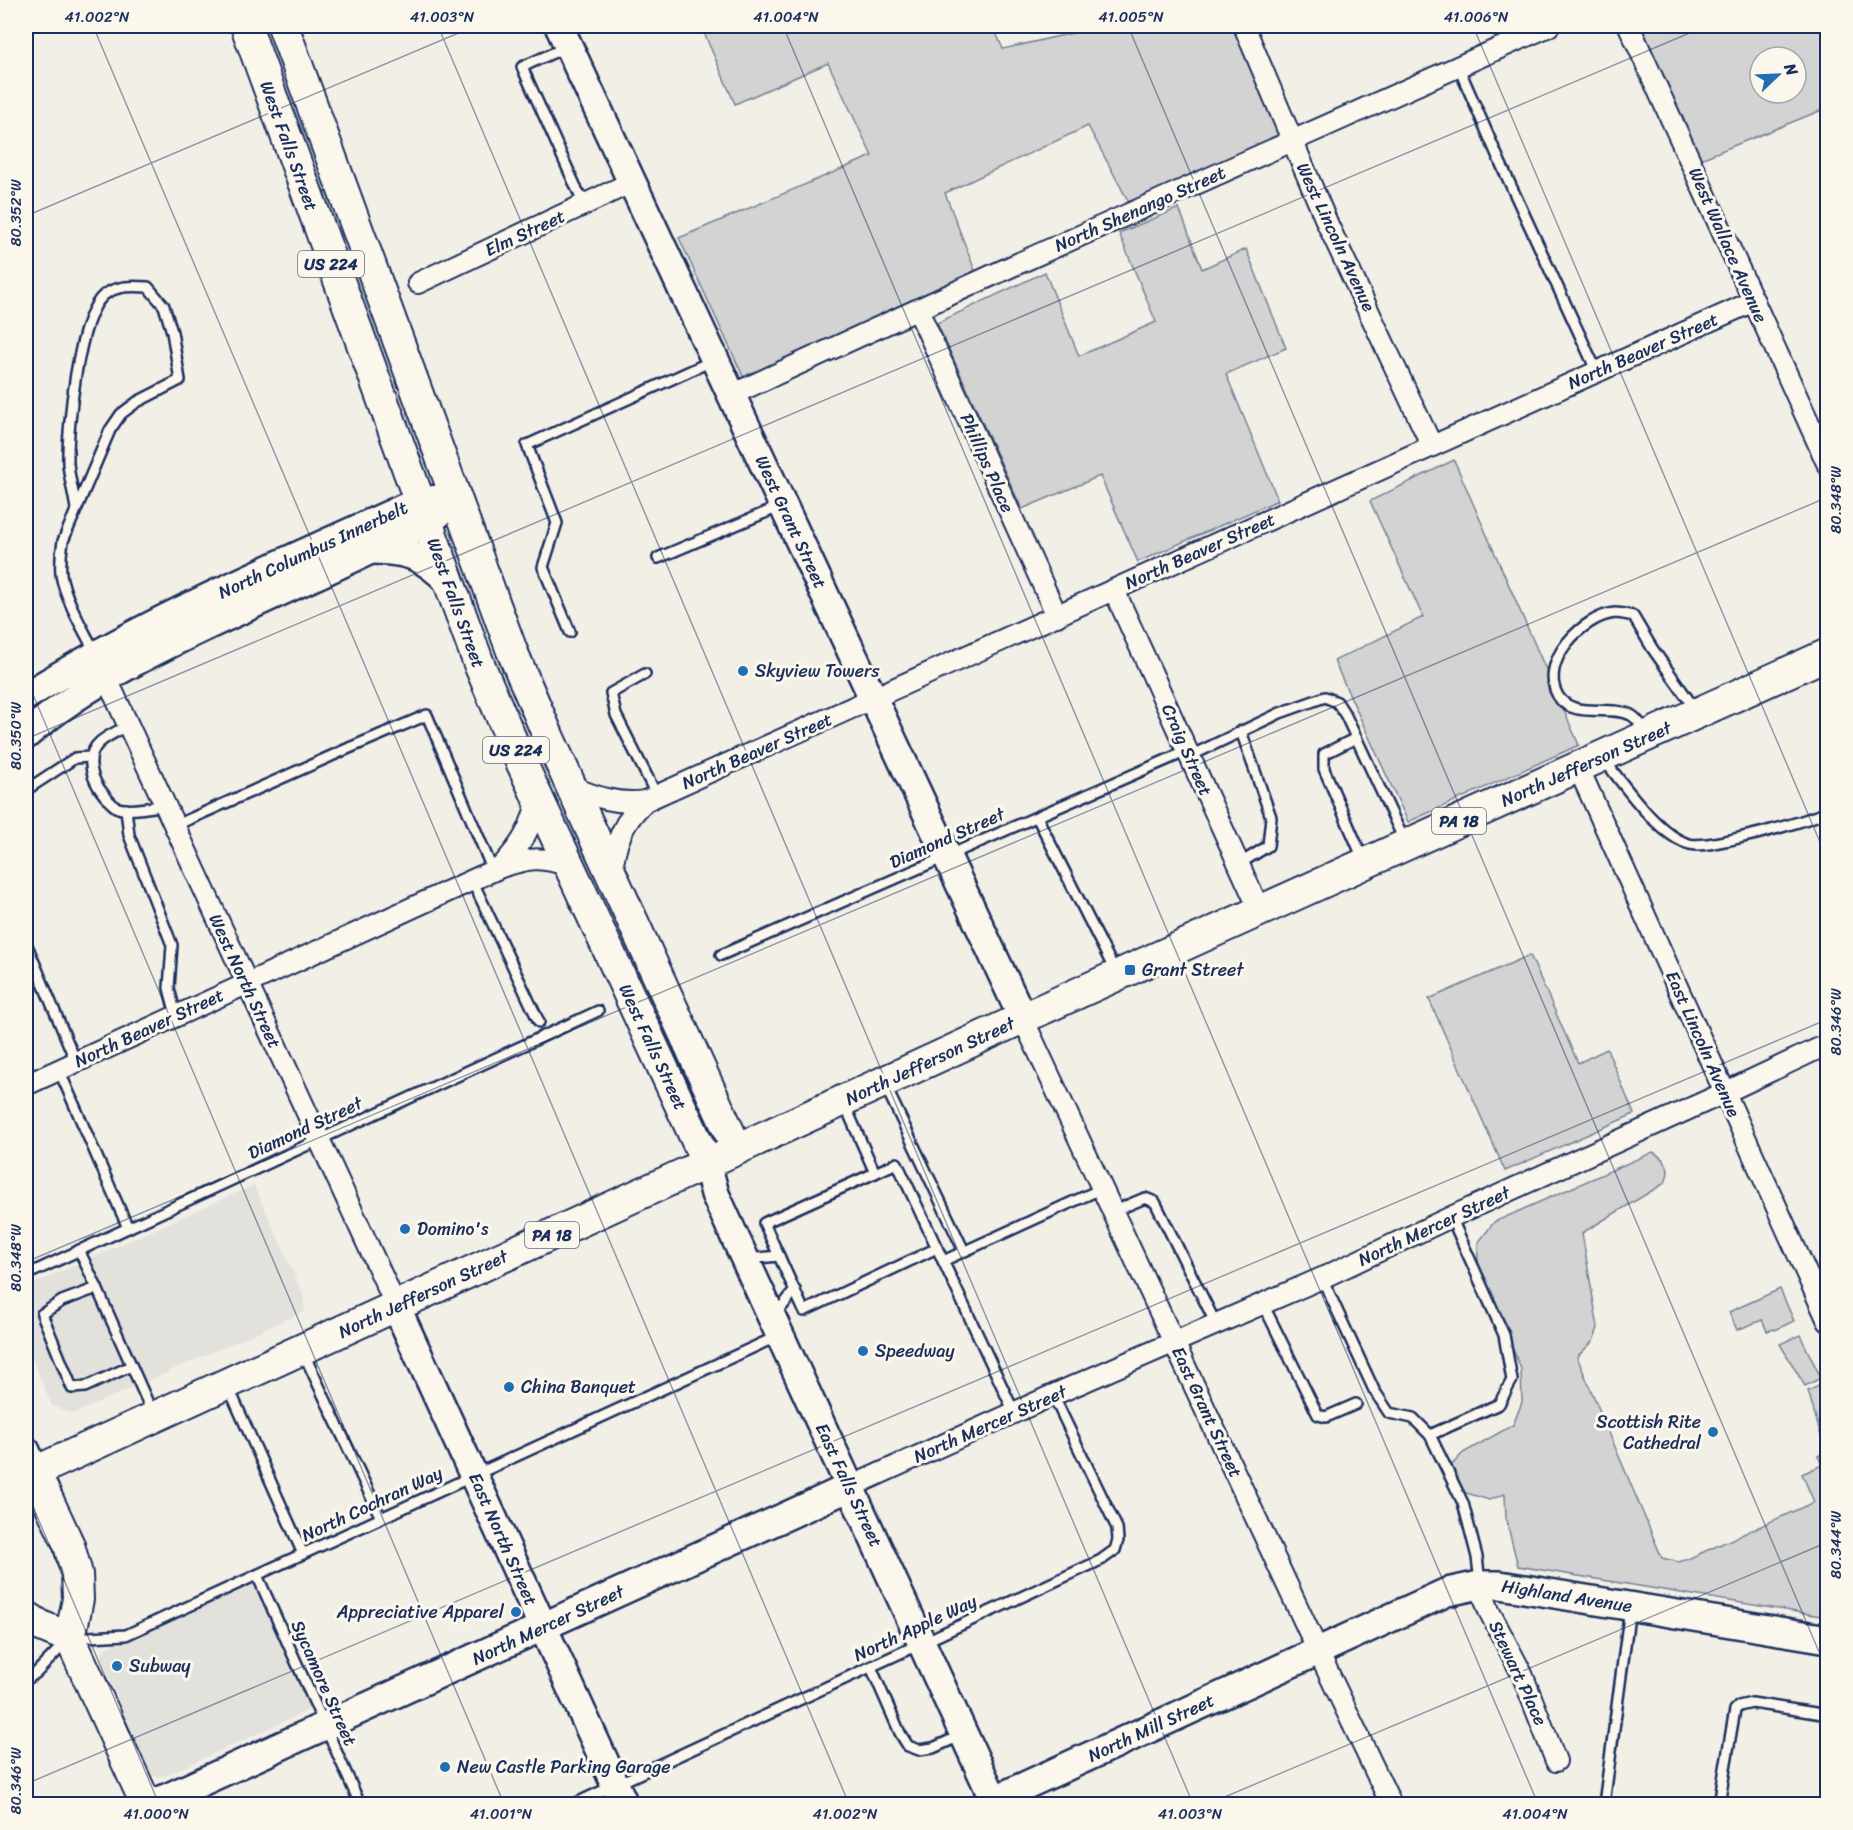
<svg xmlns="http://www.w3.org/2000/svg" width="1853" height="1830" font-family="Sriracha,sans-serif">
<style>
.built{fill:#e2e1dc}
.green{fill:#d2d3d2;stroke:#768198;stroke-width:1.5;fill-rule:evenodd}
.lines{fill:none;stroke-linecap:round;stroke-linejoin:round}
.lane-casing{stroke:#1b2f5e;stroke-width:14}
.street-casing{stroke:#1b2f5e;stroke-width:24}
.secondary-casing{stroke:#1b2f5e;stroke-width:32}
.primary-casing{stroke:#1b2f5e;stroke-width:34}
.lane{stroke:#fbf7ec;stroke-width:9}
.street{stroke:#fbf7ec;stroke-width:20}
.secondary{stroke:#fbf7ec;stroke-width:27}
.primary{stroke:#fbf7ec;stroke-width:30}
.ticks{fill:none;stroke:#1b2f5e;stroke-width:1.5;stroke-opacity:0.45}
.poi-dot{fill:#1f6fb2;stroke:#fbf7ec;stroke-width:2}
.labels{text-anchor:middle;stroke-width:6;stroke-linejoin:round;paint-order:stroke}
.shield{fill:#fbf7ec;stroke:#5e6b89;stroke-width:1.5}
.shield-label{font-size:16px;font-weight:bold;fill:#1b2f5e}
.street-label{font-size:18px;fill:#1b2f5e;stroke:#fbf7ec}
.poi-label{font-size:18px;fill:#1b2f5e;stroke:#fbf7ec;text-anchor:start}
.neatline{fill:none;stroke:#1b2f5e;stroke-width:2}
.ticks-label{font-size:15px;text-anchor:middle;fill:#1b2f5e}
</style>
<rect width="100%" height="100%" fill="#f2efe6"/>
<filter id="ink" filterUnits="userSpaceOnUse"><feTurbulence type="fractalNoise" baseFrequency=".0167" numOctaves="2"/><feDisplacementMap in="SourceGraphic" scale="12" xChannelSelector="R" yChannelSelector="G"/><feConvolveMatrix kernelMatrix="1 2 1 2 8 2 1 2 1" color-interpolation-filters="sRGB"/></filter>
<g filter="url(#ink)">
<g class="built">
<path d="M254,1185L303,1294L305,1311L73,1414L52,1406L26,1345V1287Z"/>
<path d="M260,1580L316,1707L162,1777L151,1776L100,1658L105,1648Z"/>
</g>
<g class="green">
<path d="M701,26H993L1003,49L1103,26H1243L1293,142L1134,212L1088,126L945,193L979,281L748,387L679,238L872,156L828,63L735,104Z"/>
<path d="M1627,26H1827V108L1691,163ZM1760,57H1796V93H1760Z"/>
<path d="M1179,208L1202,269L1246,249L1286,348L1226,374L1278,500L1138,562L1100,476L1022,509L937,323L1045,272L1079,356L1156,322L1119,233Z"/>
<path d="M1454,460L1579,745L1408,822L1334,661L1423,617L1370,501Z"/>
<path d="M1530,955L1578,1063L1607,1049L1634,1114L1505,1171L1429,999Z"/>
<path d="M1653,1152C1666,1160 1672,1168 1665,1183L1582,1233L1598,1328L1593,1341L1577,1357L1662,1558L1679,1562L1688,1559L1814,1502L1802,1474L1822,1465L1818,1456L1827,1452V1617L1518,1566L1506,1519L1505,1494L1489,1500L1460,1491L1450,1467L1463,1453L1513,1425L1522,1402L1521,1369L1478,1263V1243L1494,1222Z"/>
<path d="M1780,1289L1794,1321L1775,1330L1774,1329L1767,1331L1762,1320L1737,1330L1729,1312Z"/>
<path d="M1800,1335L1821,1378L1805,1386L1780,1344Z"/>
<path d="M1823,1384L1827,1394L1828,1434L1821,1436L1808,1391Z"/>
</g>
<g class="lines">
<g class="lane-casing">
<g id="lane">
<path d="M566,47L522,67L584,205"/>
<path d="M1458,66L1500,162L1597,372"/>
<path d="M76,509C74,494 69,478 68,463C67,430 78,316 104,295C117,285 133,286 148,287L164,306L172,332L180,380L137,402L121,414L110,430L63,541C61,552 60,562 61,574C64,597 84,631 95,652"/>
<path d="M658,558L781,506"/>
<path d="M570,632L543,567L557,523L527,445L714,360"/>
<path d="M645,674L611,693L616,715L657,796"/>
<path d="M128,725C119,731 108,735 100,742C86,754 90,774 99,788C104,795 111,805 118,808C130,812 153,807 165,805"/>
<path d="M1646,732C1642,726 1638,719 1631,715C1609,704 1573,720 1558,696C1538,662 1583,616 1615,613C1621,613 1628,615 1633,616L1652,648L1695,709"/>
<path d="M1356,738L1324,754V769L1364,861"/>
<path d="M1190,756L1280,713L1325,697L1337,702L1346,716L1404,840"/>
<path d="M1605,761C1624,785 1659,836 1689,844C1701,847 1718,842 1730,840C1764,833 1795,824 1828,812"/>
<path d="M26,790L75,758L90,757"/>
<path d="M126,809L129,835L172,945L169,988L176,1016"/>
<path d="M1037,817L1115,971"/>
<path d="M174,826L347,749L427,715L493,871"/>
<path d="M1239,864L1268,846L1271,817L1241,731"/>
<path d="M472,880L539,1022"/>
<path d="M26,943L76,1062"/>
<path d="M721,955L1187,751"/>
<path d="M59,1070L128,1228"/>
<path d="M885,1085L964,1251"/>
<path d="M844,1103L875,1173"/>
<path d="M897,1163L937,1248L804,1311L764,1223Z"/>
<path d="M1114,1211L1145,1198L1155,1202L1216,1324"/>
<path d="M937,1248L1014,1412"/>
<path d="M79,1250L97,1288"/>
<path d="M748,1259L779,1256"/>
<path d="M943,1261L1103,1188"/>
<path d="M26,1275L598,1011"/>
<path d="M1322,1278L1374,1390L1389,1413L1413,1418L1430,1435L1463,1503L1477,1557L1480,1582"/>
<path d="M1263,1304L1318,1415L1326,1417L1356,1404"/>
<path d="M774,1317L795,1290"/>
<path d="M303,1352L381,1518"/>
<path d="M131,1366L85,1387L72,1388L42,1314L62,1301L97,1288L152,1412"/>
<path d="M228,1386L303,1554"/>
<path d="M1430,1435L1499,1404L1512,1380L1504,1335L1451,1217"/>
<path d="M257,1575L360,1804"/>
<path d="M871,1667L900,1733L908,1746L919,1750L933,1748L962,1735"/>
<path d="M26,1680L36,1673L70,1638L126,1635L778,1336"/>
<path d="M574,1804L1101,1560L1115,1550L1118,1540L1117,1528L1053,1395"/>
<path d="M1604,1804L1630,1608"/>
<path d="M1719,1804L1733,1721L1735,1710L1739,1706L1752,1703L1828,1715"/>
</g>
</g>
<g class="street-casing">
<g id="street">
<path d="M1244,26L1328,225L1432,446"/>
<path d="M1629,26L1828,465"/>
<path d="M418,283L632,182"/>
<path d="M918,310L1057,616"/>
<path d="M731,395L1008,268L1549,26"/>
<path d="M1114,590L1260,911"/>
<path d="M101,666L396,1306"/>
<path d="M1578,767L1828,1321"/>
<path d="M572,787C596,797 618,805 645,801L1754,301"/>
<path d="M501,867C522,844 532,828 538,797"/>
<path d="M612,872C615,843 623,821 645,801"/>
<path d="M1023,1019L1318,1651L1391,1804"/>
<path d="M26,1085L501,867C530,858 540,856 569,866"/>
<path d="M850,1487L1053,1395L1322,1278L1451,1217L1724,1093L1828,1044"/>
<path d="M1480,1585L1489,1611L1522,1674L1556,1761"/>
</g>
</g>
<g class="secondary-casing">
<g id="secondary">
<path d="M559,26L1023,1019"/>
<path d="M372,550C408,551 422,555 448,581"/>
<path d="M26,696C150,618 286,562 419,501L440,499"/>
<path d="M26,735C90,680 165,645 241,610C303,581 365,553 427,524L456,498"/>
<path d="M707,1163L715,1194L994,1800"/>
<path d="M396,1306L624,1804"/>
<path d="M26,1451L35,1472"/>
<path d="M153,1804L850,1487"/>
<path d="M985,1804L1447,1592L1480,1585H1500L1828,1639"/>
</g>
</g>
<g class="primary-casing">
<g id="primary">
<path d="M246,26L479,664L517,753L707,1163"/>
<path d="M283,26L512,651L549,738L737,1149"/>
<path d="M35,1472L69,1545L77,1574L78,1599L70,1638L146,1804"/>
<path d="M26,1476L1003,1027L1828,654"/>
<path d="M26,1616L41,1626L70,1638"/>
</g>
</g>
<use href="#lane" class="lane"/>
<use href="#street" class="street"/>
<use href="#secondary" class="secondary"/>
<use href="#primary" class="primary"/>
</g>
</g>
<path class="ticks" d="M93,26L849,1804M438,26L1193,1804M783,26L1538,1804M1128,26L1828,1673M1473,26L1828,861M1818,26L1828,48M26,216L475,26M26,678L504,1804M26,739L1706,26M26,1262L1828,497M26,1490L159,1804M26,1784L1828,1019M1208,1804L1828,1542"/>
<g class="poi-dot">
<circle cx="743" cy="671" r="6"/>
<rect x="1124" y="964" width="12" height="12" rx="3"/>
<circle cx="405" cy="1229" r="6"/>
<circle cx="863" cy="1351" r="6"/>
<circle cx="509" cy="1387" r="6"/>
<circle cx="1713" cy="1432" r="6"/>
<circle cx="516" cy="1612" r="6"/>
<circle cx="117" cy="1666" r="6"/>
<circle cx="445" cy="1767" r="6"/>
</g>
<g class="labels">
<g class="shield">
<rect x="298" y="251" width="66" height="26" rx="4.5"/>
<rect x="483" y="737" width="66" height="26" rx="4.5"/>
<rect x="1432" y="808" width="54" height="26" rx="4.5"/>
<rect x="525" y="1222" width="54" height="26" rx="4.5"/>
</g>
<g class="shield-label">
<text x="331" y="270">US 224</text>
<text x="516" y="756">US 224</text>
<text x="1459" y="827">PA 18</text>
<text x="552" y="1241">PA 18</text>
</g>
<g class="street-label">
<text transform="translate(289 146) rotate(70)" y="6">West Falls Street</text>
<text transform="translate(1140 209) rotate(-24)" y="6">North Shenango Street</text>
<text transform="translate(525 233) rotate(-25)" y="6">Elm Street</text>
<text transform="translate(1336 237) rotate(65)" y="6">West Lincoln Avenue</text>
<text transform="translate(1728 245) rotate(66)" y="6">West Wallace Avenue</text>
<text transform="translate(1643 351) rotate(-24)" y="6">North Beaver Street</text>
<text transform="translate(987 463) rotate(66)" y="6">Phillips Place</text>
<text transform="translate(791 522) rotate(65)" y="6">West Grant Street</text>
<text transform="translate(313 550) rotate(-25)" y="6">North Columbus Innerbelt</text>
<text transform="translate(1200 551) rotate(-24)" y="6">North Beaver Street</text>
<text transform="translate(456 603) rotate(70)" y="6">West Falls Street</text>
<text transform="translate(1187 750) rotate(66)" y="6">Craig Street</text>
<text transform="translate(757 751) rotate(-24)" y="6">North Beaver Street</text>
<text transform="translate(1586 764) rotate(-24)" y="6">North Jefferson Street</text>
<text transform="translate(947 838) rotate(-24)" y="6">Diamond Street</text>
<text transform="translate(245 981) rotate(65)" y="6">West North Street</text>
<text transform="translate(149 1028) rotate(-25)" y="6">North Beaver Street</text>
<text transform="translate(1703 1044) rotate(66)" y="6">East Lincoln Avenue</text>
<text transform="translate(653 1047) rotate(65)" y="6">West Falls Street</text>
<text transform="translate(930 1061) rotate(-25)" y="6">North Jefferson Street</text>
<text transform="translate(305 1128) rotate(-25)" y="6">Diamond Street</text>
<text transform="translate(1434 1226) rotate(-25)" y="6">North Mercer Street</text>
<text transform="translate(423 1294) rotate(-25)" y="6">North Jefferson Street</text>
<text transform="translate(1207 1412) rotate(65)" y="6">East Grant Street</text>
<text transform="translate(990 1424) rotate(-24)" y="6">North Mercer Street</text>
<text transform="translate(849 1485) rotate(65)" y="6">East Falls Street</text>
<text transform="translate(372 1504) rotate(-25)" y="6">North Cochran Way</text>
<text transform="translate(503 1539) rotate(66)" y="6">East North Street</text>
<text transform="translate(1567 1596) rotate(9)" y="6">Highland Avenue</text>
<text transform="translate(548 1625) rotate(-25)" y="6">North Mercer Street</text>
<text transform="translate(915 1628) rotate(-25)" y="6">North Apple Way</text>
<text transform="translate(1518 1673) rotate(65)" y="6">Stewart Place</text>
<text transform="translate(324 1683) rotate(66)" y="6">Sycamore Street</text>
<text transform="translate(1151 1728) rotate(-25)" y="6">North Mill Street</text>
</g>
<g class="poi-label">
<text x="755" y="677">Skyview Towers</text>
<text x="1142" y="976">Grant Street</text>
<text x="417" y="1235">Domino's</text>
<text x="875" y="1357">Speedway</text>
<text x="521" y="1393">China Banquet</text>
<text x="1701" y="1428" text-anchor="end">Scottish Rite<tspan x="1701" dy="21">Cathedral</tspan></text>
<text x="504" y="1618" text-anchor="end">Appreciative Apparel</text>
<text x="129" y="1672">Subway</text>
<text x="457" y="1773">New Castle Parking Garage</text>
</g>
</g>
<rect width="1853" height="1830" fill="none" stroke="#fbf7ec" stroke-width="66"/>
<g transform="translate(1778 75) rotate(67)"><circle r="28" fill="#fbf7ec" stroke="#a1a7b3" stroke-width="1.5"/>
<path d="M0-4.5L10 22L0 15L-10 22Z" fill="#1f6fb2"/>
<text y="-9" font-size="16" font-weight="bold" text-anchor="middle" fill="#1b2f5e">N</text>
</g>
<rect x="33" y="33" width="1787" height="1764" class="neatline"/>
<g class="ticks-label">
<text x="97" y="22">41.002°N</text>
<text x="442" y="22">41.003°N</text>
<text x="786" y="22">41.004°N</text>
<text x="1131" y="22">41.005°N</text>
<text x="1476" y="22">41.006°N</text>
<text transform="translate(16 213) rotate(-90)" y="5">80.352°W</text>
<text transform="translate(1836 500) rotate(-90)" y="5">80.348°W</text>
<text transform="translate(16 736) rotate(-90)" y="5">80.350°W</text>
<text transform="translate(1836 1022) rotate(-90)" y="5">80.346°W</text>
<text transform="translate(16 1258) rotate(-90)" y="5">80.348°W</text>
<text transform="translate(1836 1545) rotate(-90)" y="5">80.344°W</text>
<text transform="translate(16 1781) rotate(-90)" y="5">80.346°W</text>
<text x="156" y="1819">41.000°N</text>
<text x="501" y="1819">41.001°N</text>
<text x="845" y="1819">41.002°N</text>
<text x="1190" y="1819">41.003°N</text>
<text x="1535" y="1819">41.004°N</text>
</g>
</svg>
